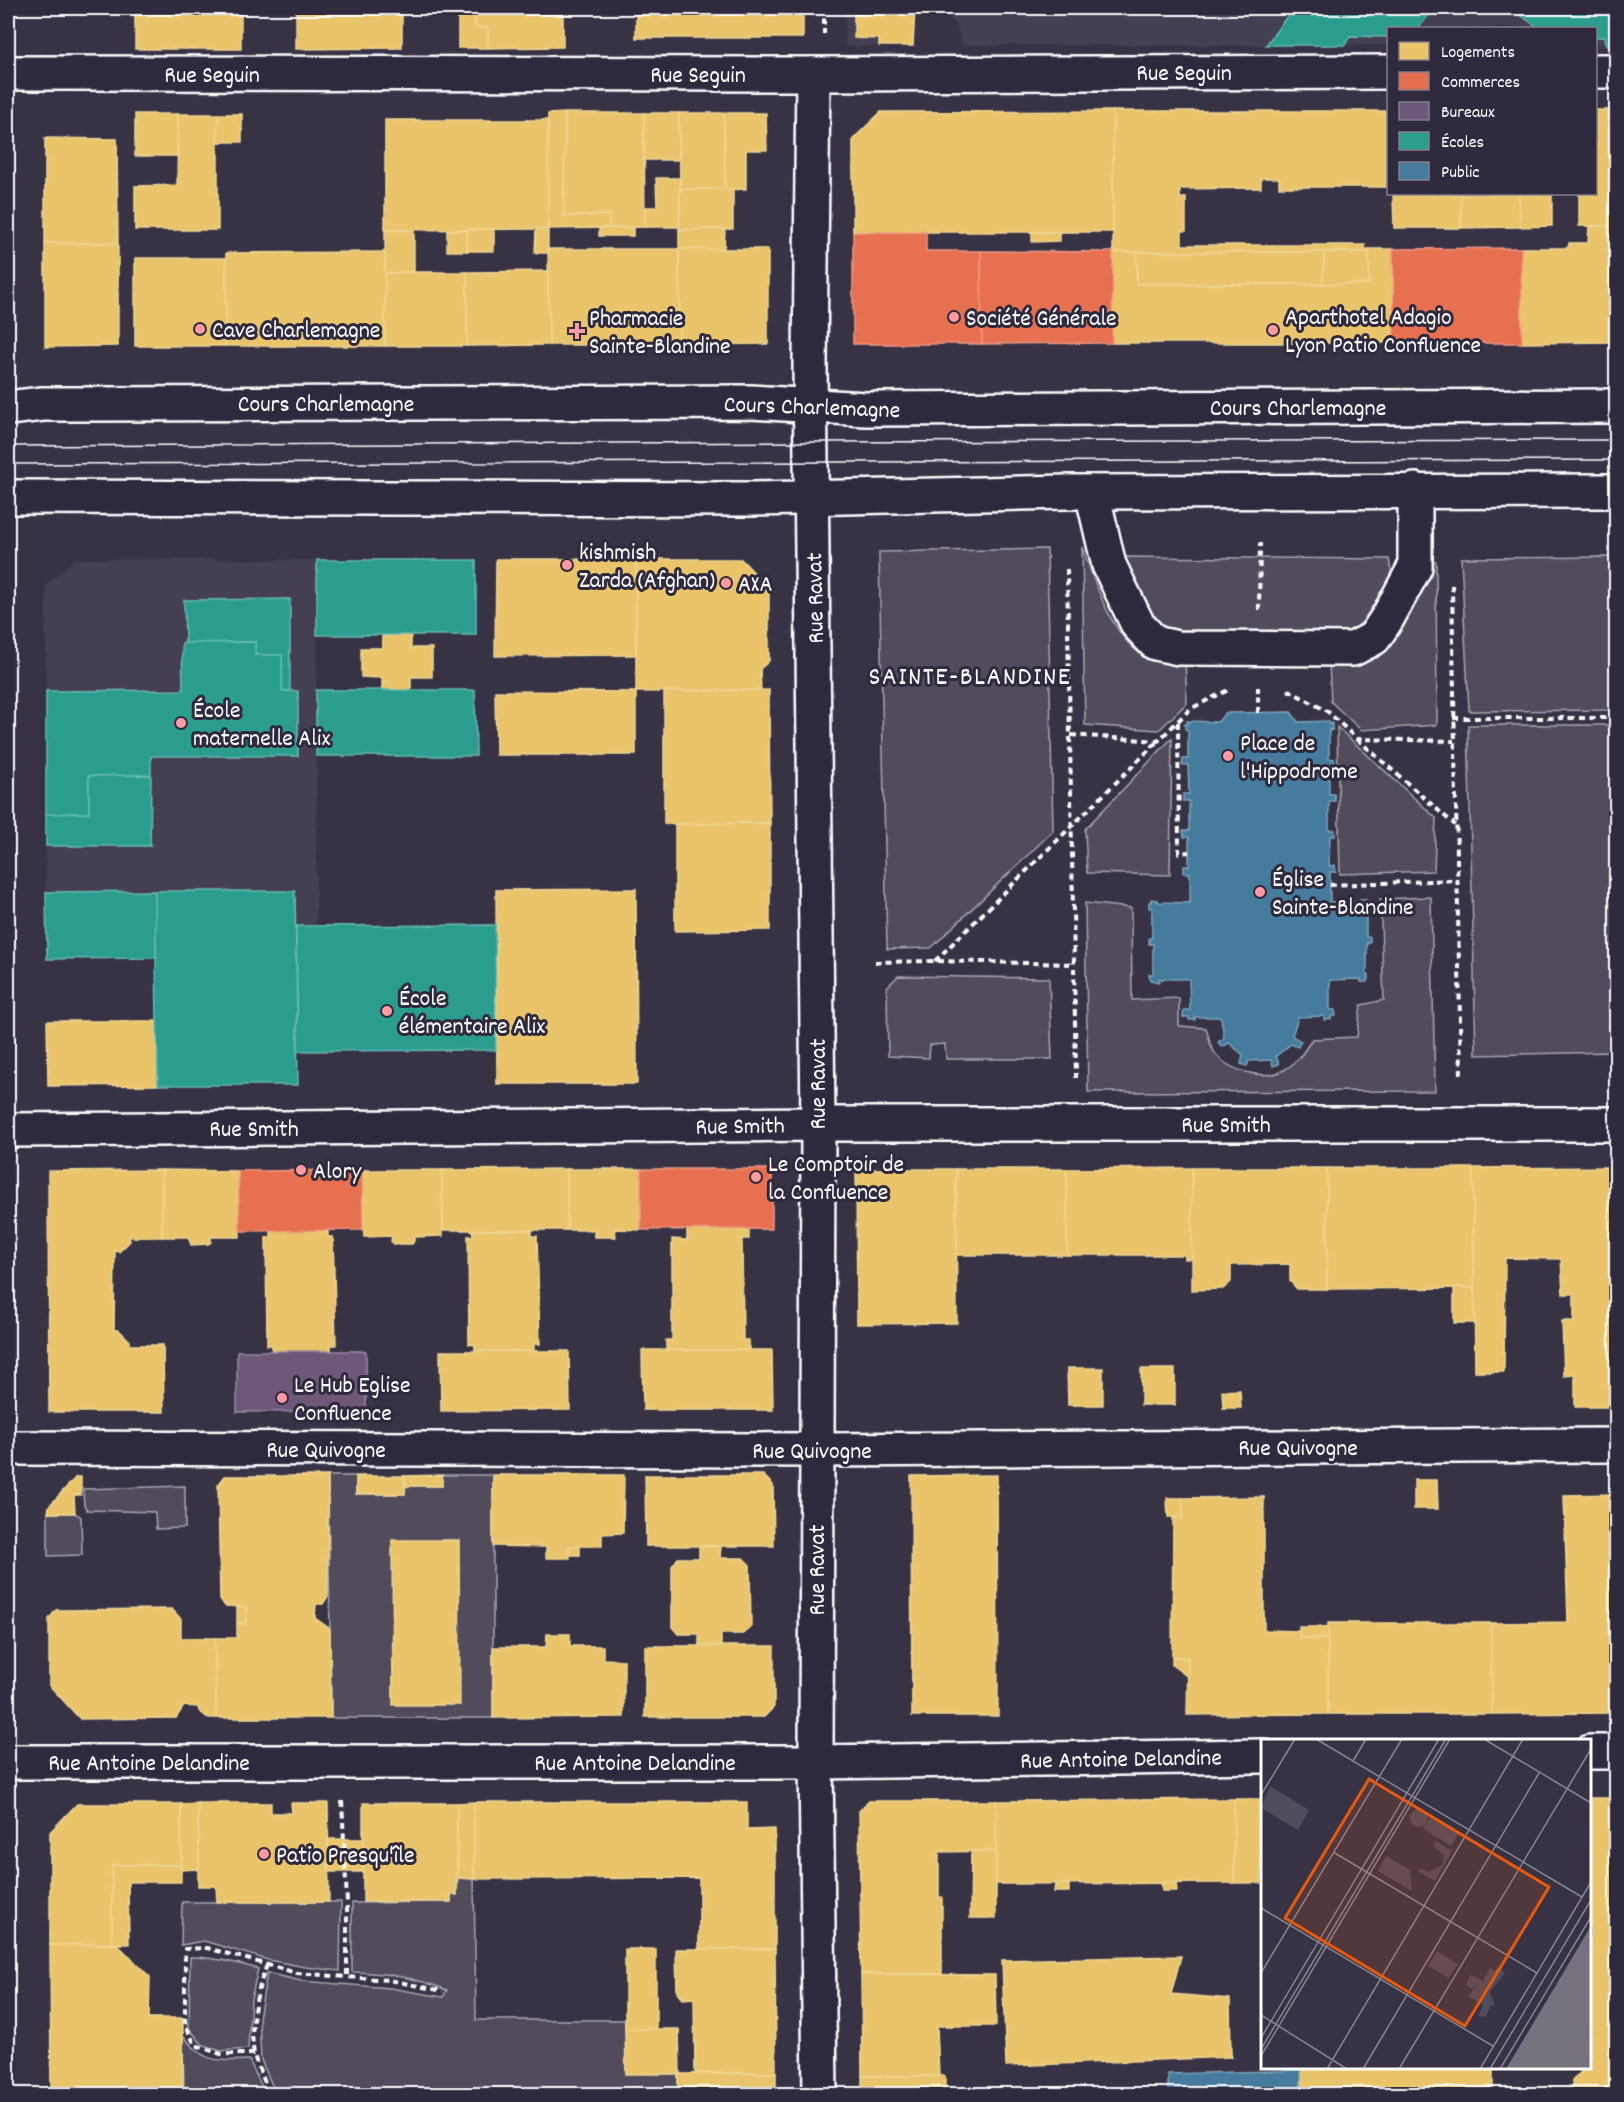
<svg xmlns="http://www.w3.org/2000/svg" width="1624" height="2102" font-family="Dekko,sans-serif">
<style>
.built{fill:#444051}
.green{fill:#514c5c;stroke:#a8a6ae;stroke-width:1.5}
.homes{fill:#e9c46a;stroke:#f0d697;stroke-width:1.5}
.shops{fill:#e76f51;stroke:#ee9a85;stroke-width:1.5}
.offices{fill:#6d597a;stroke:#998ba2;stroke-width:1.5}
.schools{fill:#2a9d8f;stroke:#6abab1;stroke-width:1.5}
.public{fill:#457b9d;stroke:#7da3ba;stroke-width:1.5}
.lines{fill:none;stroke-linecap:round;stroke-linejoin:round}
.minor-casing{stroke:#fff;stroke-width:38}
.path{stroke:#fff;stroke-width:4;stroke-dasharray:6 4.5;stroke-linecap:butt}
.minor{stroke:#2f2a3d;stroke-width:33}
.tram{stroke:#fff;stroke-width:1.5}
.poi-dot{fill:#ff9aa2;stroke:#2f2a3d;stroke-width:2}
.labels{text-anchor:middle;stroke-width:6;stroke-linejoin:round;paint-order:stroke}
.street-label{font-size:24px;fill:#fff;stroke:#2f2a3d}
.poi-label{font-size:24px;fill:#fff;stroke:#2f2a3d;text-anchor:start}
.quarter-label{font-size:27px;letter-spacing:1.5px;fill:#fff;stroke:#2f2a3d}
.inset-road{fill:none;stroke:#87858f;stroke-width:1.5}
.view{fill:#e8590c;fill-opacity:0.15;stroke:#e8590c;stroke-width:3}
.inset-edge{fill:none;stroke:#fff;stroke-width:3}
</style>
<rect width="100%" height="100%" fill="#373345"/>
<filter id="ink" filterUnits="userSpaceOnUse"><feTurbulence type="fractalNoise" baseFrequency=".0167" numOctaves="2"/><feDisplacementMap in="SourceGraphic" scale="12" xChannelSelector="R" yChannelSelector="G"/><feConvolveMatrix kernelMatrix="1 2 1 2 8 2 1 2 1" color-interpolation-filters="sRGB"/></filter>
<g filter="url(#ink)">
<g class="built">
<path d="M845,8H915L913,46H845Z"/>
<path d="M943,8H1616V45H1596V28H1388V45H962L957,27Z"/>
<path d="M75,559L317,560L316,926H296L295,891L46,892V585Z"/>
</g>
<g class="green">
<path d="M1082,547C1095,582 1115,652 1157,661C1166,663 1177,661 1185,660L1187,703L1159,730L1085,725Z"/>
<path d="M1047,549L1053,831L931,948L887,949L879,552Z"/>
<path d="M1123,557L1389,559L1392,576L1363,621L1351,632L1172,631L1149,621Z"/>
<path d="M1616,557V710L1469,711L1461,558Z"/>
<path d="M1425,558L1436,561L1437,725L1361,730L1331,702L1329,662L1378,658L1411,602Z"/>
<path d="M1468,725H1616V1052L1476,1055Z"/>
<path d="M1337,727L1436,818L1434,871L1340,874Z"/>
<path d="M1172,738L1170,875L1087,873L1085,829Z"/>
<path d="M1431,897L1435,1091L1088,1092L1085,903L1131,908L1132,1000L1179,998V1026L1206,1028C1208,1034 1210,1044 1213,1050C1225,1071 1264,1081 1284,1070C1297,1063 1304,1052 1312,1039L1357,1037L1361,1005L1384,1000L1380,899Z"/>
<path d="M898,976L1049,978L1052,1059H946L945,1044L930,1045L929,1058L888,1056L887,987Z"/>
<path d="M442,1475H493V1718H331L328,1476H356V1494H405L406,1486H442Z"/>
<path d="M185,1486V1528L156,1529L155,1512L87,1510L84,1505L83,1489Z"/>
<path d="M48,1513H75L81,1517L82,1555L48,1556Z"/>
<path d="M458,1878L474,1879L476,2020H625L626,2073L678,2074V2094H276L261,2060L259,2018L267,1973L301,1981L390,1988L443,1997L447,1990C413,1977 387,1973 352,1972V1903L451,1902V1895H457Z"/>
<path d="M182,1902H341L340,1971L305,1967L268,1960L204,1941L181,1945Z"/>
<path d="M190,1957C214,1957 235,1962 258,1969L251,1999L248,2049L220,2051L202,2044L189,2028Z"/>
<path d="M183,2035C203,2063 216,2061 249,2060L262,2087L264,2094H184Z"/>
</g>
<g class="homes">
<rect x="135" y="8" width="106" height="41"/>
<path d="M296,8H402V48L296,49Z"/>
<path d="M458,8H475V27L488,28V48H458Z"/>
<path d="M475,8H563V47L488,48V28L475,27Z"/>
<rect x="636" y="8" width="167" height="30"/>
<path d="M854,8H915L913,46H879V39L854,38Z"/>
<path d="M1596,110H1616V226H1579V194H1596Z"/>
<path d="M1113,111V232H853V139L881,112Z"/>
<path d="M1113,111H1388V187H1279V178H1261V188L1180,189V198H1186V231H1182V245H1365V249H1369V252H1113Z"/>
<path d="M565,113L564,216L609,215V228L548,229V114Z"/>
<path d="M565,113H644L645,227L609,228V215L564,216Z"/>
<rect x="644" y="113" width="35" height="47"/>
<path d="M679,113H724L725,190L680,189Z"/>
<path d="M724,113H766L767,150H746V189L725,190Z"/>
<path d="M135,114H178L177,156H135Z"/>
<path d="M178,114H218V230H135V186L177,185Z"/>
<path d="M218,114H242V142H217Z"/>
<path d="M385,120H548V229L385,230Z"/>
<path d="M45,138L117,139L118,243H45Z"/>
<path d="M656,178H680V227H645V207H657Z"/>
<path d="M680,189H733V229L679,230Z"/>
<path d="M1393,194H1461V228H1394Z"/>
<path d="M1461,194H1519L1520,227L1461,228Z"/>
<path d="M1519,194H1552V226L1520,227Z"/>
<path d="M1589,226H1616V342L1522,343L1521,248H1568L1569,243H1588Z"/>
<path d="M609,228H633V236H599V229Z"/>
<path d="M494,229V251H467V230Z"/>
<path d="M536,229H548V253H535Z"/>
<path d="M725,229L724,250L679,249V230Z"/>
<path d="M385,230H414V272L385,273Z"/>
<rect x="447" y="230" width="20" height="21"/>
<path d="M1032,232H1060V241L1032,242Z"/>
<path d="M45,243H118V346L45,347Z"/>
<path d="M548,249H679L680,345H549Z"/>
<path d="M679,249H768V344L680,345Z"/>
<path d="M1369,249H1393L1394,343H1112L1113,252H1137V284H1369Z"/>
<path d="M385,252V346H226V253Z"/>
<path d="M1137,252H1326L1324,256L1323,284H1137Z"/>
<path d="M1326,252H1369V284H1323L1324,256Z"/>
<rect x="135" y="258" width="91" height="88"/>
<path d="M548,271L549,345L467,346V272Z"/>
<path d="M414,272H467V346H385V273Z"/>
<path d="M496,559H636V655L495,656Z"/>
<path d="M636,559H741L769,588V661L760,669L761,691L636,692Z"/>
<path d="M411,635V648H432V677H411V690L382,691V678L361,677V648H382V636Z"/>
<path d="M769,690L770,823L664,824V691Z"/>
<path d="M495,691L636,692V755H496Z"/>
<path d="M770,823V930L675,931V824Z"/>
<path d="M636,889L637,1084H497L496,890Z"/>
<path d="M47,1021H157L158,1085L48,1086Z"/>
<path d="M1616,1167V1407H1575V1375L1564,1376L1562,1321H1574V1294H1563L1561,1259L1505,1258L1504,1372H1475L1473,1168Z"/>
<path d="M1192,1168L1193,1259H1185V1255H1067V1169Z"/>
<path d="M1192,1168H1327V1289H1297L1290,1281V1264L1231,1265V1282L1223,1289L1192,1290Z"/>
<path d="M1327,1168H1473L1474,1288L1327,1289Z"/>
<path d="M567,1169H641V1230L615,1229L616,1237H594V1230H567Z"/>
<path d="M567,1169V1230H443L442,1170Z"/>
<path d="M856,1169H956L957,1323L857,1324Z"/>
<path d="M956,1169H1067V1255H957Z"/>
<path d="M162,1170L238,1171L240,1237H211V1242L208,1244L191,1245L188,1237H162Z"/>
<path d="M162,1170V1237H129L130,1241L119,1252L115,1251L114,1330H119L130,1341V1345H163L164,1412H49L48,1171Z"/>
<path d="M362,1170H442L443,1236L414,1237V1241L412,1244H394L391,1241L392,1236L364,1237Z"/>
<path d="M687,1229H749V1239H742L743,1340H749V1350H666V1340H672V1239L687,1240Z"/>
<path d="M271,1230L328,1231V1237H333L336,1345H331V1351H272V1345H267L266,1237H271Z"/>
<path d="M472,1230H532V1236H537L540,1344H534V1351H475V1345L469,1344L468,1236H473Z"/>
<path d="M1454,1287L1474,1288L1475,1323H1454Z"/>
<path d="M642,1350H772L773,1410H643Z"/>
<path d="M440,1351H569L570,1410L441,1411Z"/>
<path d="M1067,1368H1103V1405H1068Z"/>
<rect x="1141" y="1369" width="34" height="36"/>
<path d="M1240,1390L1241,1408H1223L1222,1391Z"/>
<path d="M442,1475V1486H406L405,1476Z"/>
<path d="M493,1475H624L623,1533L602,1534V1546H569L570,1558H546V1547L493,1546Z"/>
<path d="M645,1475H763L773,1485L774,1546H646Z"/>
<path d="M997,1475L998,1716H912L911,1476Z"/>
<path d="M225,1476H328V1596L323,1604H316L315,1618L330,1629L331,1718H216L215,1638H237V1623L246,1624V1607L225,1606L220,1599L218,1485Z"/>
<rect x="356" y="1476" width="49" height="18"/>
<path d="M76,1477H81V1495H74L75,1513H48L49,1506Z"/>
<path d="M1414,1480H1437L1438,1509H1414Z"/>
<path d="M1616,1494V1713L1492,1714L1491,1623L1568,1622L1564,1495Z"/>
<path d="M1264,1497V1630L1299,1631L1300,1638L1328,1639V1714L1187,1715L1188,1658L1172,1657L1173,1517H1183L1182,1498Z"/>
<path d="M1167,1498H1182L1183,1517H1168Z"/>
<path d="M392,1540H459L460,1705H393Z"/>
<path d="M569,1546H580V1555H570Z"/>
<path d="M721,1546L720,1558H743L750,1565L751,1627L743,1634H721V1646L699,1645V1634H678L672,1627V1566L678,1558H699V1547Z"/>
<path d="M237,1606L246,1607V1624L237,1623Z"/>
<path d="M172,1609L181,1619V1638H215L216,1718H208L199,1711L198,1707L184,1706L176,1718L80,1719L49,1685V1619L56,1610Z"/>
<path d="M1328,1623H1491L1492,1714H1328Z"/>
<path d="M1299,1627H1328V1639L1300,1638Z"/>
<path d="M547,1634H570V1646H603V1659L624,1660V1717L493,1718V1647H546Z"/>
<path d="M645,1646H774V1707L764,1717H645Z"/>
<path d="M1172,1657L1188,1658V1677L1172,1665Z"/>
<path d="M1590,1798H1616V2094H1572V2081L1585,2068H1590Z"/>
<rect x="1234" y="1799" width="28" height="84"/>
<path d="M1234,1799V1883L996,1884V1801Z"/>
<path d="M869,1801H996V1851L939,1852V1897H942V1974H861L859,1811Z"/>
<path d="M474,1802H747V1830L775,1829V1949L699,1950V1878L474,1879Z"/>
<path d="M474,1802V1879L458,1878L457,1803Z"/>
<path d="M198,1803H271V1813H292L291,1803H328L329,1902H217L216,1886H198Z"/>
<path d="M198,1803L199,1869L182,1870L181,1804Z"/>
<path d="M363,1803H457V1895H451V1902H363Z"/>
<path d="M77,1804H181V1865H112V1944L50,1945V1832Z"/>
<path d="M328,1839H363V1872H329Z"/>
<path d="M971,1851H996V1918H970Z"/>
<path d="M112,1865H181V1882H128L129,1944H112Z"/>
<path d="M1161,1883H1176L1177,1891H1162Z"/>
<path d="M1055,1884H1069V1892H1054Z"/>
<path d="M117,1944L150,1977L149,2018H183V2094H51L50,1945Z"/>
<rect x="625" y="1949" width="31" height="80"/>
<path d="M676,1949H775L776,2073H695L694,1998L683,1999L677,1992Z"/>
<path d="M1181,1956L1171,1994L1230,1999L1231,2057L1006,2066L1002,1960Z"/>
<path d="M861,1974L995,1975L996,2026H937L939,2076H862Z"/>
<path d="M625,2029H679L680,2074H626Z"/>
<rect x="1301" y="2068" width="192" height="26"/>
<path d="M776,2073V2094H678V2074Z"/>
<rect x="862" y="2076" width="83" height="18"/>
</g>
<g class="shops">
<path d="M853,232H926V251H981L982,344H853Z"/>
<path d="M1521,248L1522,343H1394L1393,249Z"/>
<path d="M981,251L1113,252L1112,343L982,344Z"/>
<path d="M641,1169H772V1229L641,1230Z"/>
<path d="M362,1170L363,1230L240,1231L238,1171Z"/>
</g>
<path class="offices" d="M237,1351H366V1411L237,1412Z"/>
<g class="schools">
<path d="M1293,8H1434L1419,28H1388V37L1350,36L1345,45H1266Z"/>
<path d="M1510,8H1616V45H1606L1605,37H1596V28H1539Z"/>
<rect x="317" y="560" width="159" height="75"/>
<path d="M290,599V691H282V655H255V642L185,643L184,600Z"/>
<path d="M255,642V655H282V691H298V756H151V775L89,776V813L46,814V691L183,690L182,643Z"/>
<path d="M316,690H475L476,756H316Z"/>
<path d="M151,775L150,846H46V814L89,813V776Z"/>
<path d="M155,891H295L298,1085H158Z"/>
<path d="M155,891L156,958L47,959L46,892Z"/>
<path d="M495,925L496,1050L298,1051L296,926Z"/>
</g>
<g class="public">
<path d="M1291,712L1298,722L1329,721V724L1332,723V730L1329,729V758L1334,759L1335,765H1329V794H1334L1335,801H1329V830H1335V836H1330L1329,866L1335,865L1336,872H1330V902H1361L1360,899H1366L1367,902H1370L1369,908L1366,907V937H1370V943H1367V975H1369V979L1367,980V982H1361V979L1330,980V1010H1335L1336,1016H1331V1019L1324,1020V1016L1298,1017L1292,1036L1301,1041L1298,1047L1291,1044L1276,1056L1279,1064L1273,1066L1271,1060L1249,1061L1247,1066L1241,1064L1243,1055L1229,1043L1222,1047L1218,1042L1224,1038L1221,1017H1195V1020H1189V1017H1183L1184,1010H1190L1189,979H1159V982L1150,980L1149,974H1153V944H1149V938H1152V908H1149V902H1151V899L1158,900V902L1190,903V873H1184V866H1189V837H1184L1183,831H1189V801H1183V794H1189L1188,765H1182L1183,759H1188V730L1185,729V724H1188L1187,721L1218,722L1225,713Z"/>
<path d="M1301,2070V2094H1168V2074Z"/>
</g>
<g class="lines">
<g class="minor-casing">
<g id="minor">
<path d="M1596,71H1616"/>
<path d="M8,73L813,74L1388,72"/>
<path d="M813,74L810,365L818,1124L816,1762L820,2094"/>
<path d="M8,408L43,404H87L751,402L866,409L1616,406"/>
<path d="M1092,492L1109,565L1138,625L1155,643L1178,648L1353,649L1374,638L1388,617L1415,567V490"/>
<path d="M8,497L753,499L1067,492L1616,491"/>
<path d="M8,1130L832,1124H1616"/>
<path d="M8,1448L816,1450L1616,1445"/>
<path d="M1590,1752H1616"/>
<path d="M8,1762H816L1262,1756"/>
</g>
</g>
<g class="path">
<path d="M824,8V34"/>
<path d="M1067,569L1076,1078"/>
<path d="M1452,585L1461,1077"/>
<path d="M1259,610L1260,543"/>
<path d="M1288,690L1327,711L1357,739L1454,741"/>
<path d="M1258,713V687"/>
<path d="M1453,718H1616"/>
<path d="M1178,722L1179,853L1189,852"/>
<path d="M1071,735L1158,741L1190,709L1228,690"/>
<path d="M1357,739L1455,825"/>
<path d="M1330,885L1456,880"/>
<path d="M935,961L1157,742"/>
<path d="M875,962L935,961L1074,964"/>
<path d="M342,1801L347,1902V1977L389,1980L443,1991"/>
<path d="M267,1965C256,1992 249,2025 254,2054C257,2068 266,2081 269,2094"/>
<path d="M254,2054H221L195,2045L185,2024V1949L207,1948L297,1973L347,1977"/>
</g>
<use href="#minor" class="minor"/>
<g class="tram">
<path d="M8,446L811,442L1616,440"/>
<path d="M8,464L1616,460"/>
</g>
</g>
</g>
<g class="poi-dot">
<circle cx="954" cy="317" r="6"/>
<circle cx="200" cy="329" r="6"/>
<circle cx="1273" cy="330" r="6"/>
<path d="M574 322h6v6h6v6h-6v6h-6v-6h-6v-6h6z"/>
<circle cx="567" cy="565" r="6"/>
<circle cx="726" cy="583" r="6"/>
<circle cx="181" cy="723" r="6"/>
<circle cx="1228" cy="756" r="6"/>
<circle cx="1260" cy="892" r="6"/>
<circle cx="387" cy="1011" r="6"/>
<circle cx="301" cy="1170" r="6"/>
<circle cx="756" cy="1177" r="6"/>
<circle cx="282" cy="1398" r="6"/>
<circle cx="264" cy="1854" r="6"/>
</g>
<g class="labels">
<g class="street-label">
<text x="1184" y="80">Rue Seguin</text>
<text x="212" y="82">Rue Seguin</text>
<text x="698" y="82">Rue Seguin</text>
<text x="326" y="411">Cours Charlemagne</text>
<text transform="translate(812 406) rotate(2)" y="8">Cours Charlemagne</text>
<text x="1298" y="415">Cours Charlemagne</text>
<text transform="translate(814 598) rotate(-91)" y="8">Rue Ravat</text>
<text transform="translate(817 1084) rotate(-90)" y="8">Rue Ravat</text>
<text x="1226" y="1132">Rue Smith</text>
<text transform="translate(740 1125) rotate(-1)" y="8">Rue Smith</text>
<text x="254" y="1136">Rue Smith</text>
<text x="1298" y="1455">Rue Quivogne</text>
<text x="326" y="1457">Rue Quivogne</text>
<text x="812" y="1458">Rue Quivogne</text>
<text transform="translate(816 1570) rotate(-90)" y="8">Rue Ravat</text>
<text transform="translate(1121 1758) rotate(-1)" y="8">Rue Antoine Delandine</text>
<text x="149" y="1770">Rue Antoine Delandine</text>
<text x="635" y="1770">Rue Antoine Delandine</text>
</g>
<g class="poi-label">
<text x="1285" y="324">Aparthotel Adagio<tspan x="1285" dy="28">Lyon Patio Confluence</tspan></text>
<text x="589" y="325">Pharmacie<tspan x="589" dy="28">Sainte-Blandine</tspan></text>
<text x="966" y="325">Société Générale</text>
<text x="212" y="337">Cave Charlemagne</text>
<text x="579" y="559">kishmish<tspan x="579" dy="28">Zarda (Afghan)</tspan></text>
<text x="738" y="591">AXA</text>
<text x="193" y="717">École<tspan x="193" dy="28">maternelle Alix</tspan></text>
<text x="1240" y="750">Place de<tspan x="1240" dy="28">l'Hippodrome</tspan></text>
<text x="1272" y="886">Église<tspan x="1272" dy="28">Sainte-Blandine</tspan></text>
<text x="399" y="1005">École<tspan x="399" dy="28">élémentaire Alix</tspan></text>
<text x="768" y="1171">Le Comptoir de<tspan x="768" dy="28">la Confluence</tspan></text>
<text x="313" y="1178">Alory</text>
<text x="294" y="1392">Le Hub Eglise<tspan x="294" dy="28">Confluence</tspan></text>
<text x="276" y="1862">Patio Presqu'île</text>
</g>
<g class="quarter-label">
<text x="970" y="684">SAINTE-BLANDINE</text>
</g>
</g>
<g transform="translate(1261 1739)">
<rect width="330" height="330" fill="#373345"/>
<path d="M9,47L48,71L37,91L0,69ZM149 79a9 9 0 1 1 18 0a9 9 0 1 1-18 0ZM170,77L198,94L190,107L162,90ZM175,102L191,112L174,142L157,132L160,129L168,133L181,126L183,116L172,107ZM125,117L149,131L151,152L117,132ZM176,212L197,225L188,239L167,227ZM237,227L244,234L229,253L234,267L230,266L225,278L217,277L222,266L207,257L218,244L211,250L205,246L209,236L222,242L229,229L234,232Z" fill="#514c5c"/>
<path d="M330,187V330H245L301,236Z" fill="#76737f"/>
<path class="inset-road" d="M55,0L321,158M223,0L330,64M92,22L105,0M0,56L34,0M72,113L276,234M0,169L232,307M0,234L141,0M0,276L86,330M0,299L178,0M0,310L185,0M0,317L189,0M66,330L262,0M102,330L278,34M138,330L330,10M219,330L330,143M229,330L330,161M239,330L330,178"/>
<path class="view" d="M108,40L288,148L204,287L24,179Z"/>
<rect width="330" height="330" class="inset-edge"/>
</g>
<rect width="1624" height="2102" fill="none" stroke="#2f2a3d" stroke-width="30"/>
<rect x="15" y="15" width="1594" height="2072" fill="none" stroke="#fff" stroke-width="2" filter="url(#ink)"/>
<rect x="1387" y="27" width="210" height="168" fill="#2f2a3d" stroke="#827f8b" stroke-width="1.5"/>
<rect x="1399" y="42" width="30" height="18" fill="#e9c46a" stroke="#827f8b" stroke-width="1.5"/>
<text x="1441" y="57" font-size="18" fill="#ffffff">Logements</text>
<rect x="1399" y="72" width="30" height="18" fill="#e76f51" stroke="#827f8b" stroke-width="1.5"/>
<text x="1441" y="87" font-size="18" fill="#ffffff">Commerces</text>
<rect x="1399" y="102" width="30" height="18" fill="#6d597a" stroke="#827f8b" stroke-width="1.5"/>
<text x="1441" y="117" font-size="18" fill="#ffffff">Bureaux</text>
<rect x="1399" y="132" width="30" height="18" fill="#2a9d8f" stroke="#827f8b" stroke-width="1.5"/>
<text x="1441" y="147" font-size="18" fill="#ffffff">Écoles</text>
<rect x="1399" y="162" width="30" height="18" fill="#457b9d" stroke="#827f8b" stroke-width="1.5"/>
<text x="1441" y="177" font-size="18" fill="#ffffff">Public</text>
</svg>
